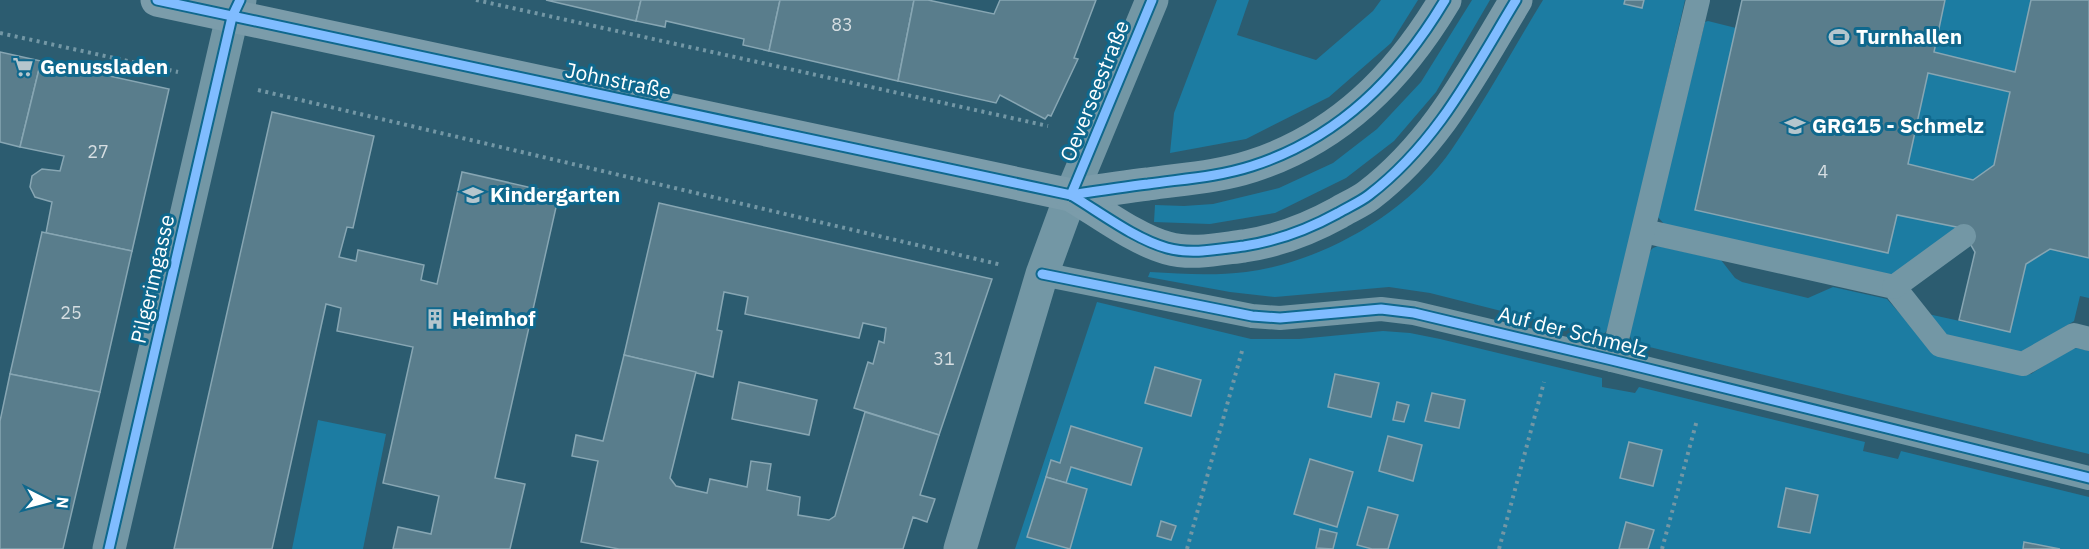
<svg xmlns="http://www.w3.org/2000/svg" width="2089" height="549" font-family="'IBM Plex Sans',sans-serif">
<style>
.green{fill:#1c7ca2}
.building{fill:#597d8c;stroke:#87a6b3;stroke-width:1.5;fill-rule:evenodd}
.lines{fill:none;stroke-linecap:round;stroke-linejoin:round}
.path{stroke:#7397a5;stroke-width:4;stroke-dasharray:3 4.5;stroke-linecap:butt}
.lane{stroke:#7397a5;stroke-width:24}
.street{stroke:#7397a5;stroke-width:33}
.secondary{stroke:#7b9caa;stroke-width:33}
.cycleway-casing{stroke:#0f688d;stroke-width:13}
.cycleway{stroke:#80bcff;stroke-width:9}
.labels{text-anchor:middle;stroke-width:6;stroke-linejoin:round;paint-order:stroke}
.number-label{font-size:18px;fill:#d6dee2}
.poi-label{font-size:21px;font-weight:bold;fill:#fff;stroke:#0f688d;text-anchor:start}
.street-label{font-size:21px;fill:#fff;stroke:#0f688d}
</style>
<rect width="100%" height="100%" fill="#2c5c70"/>
<g class="green">
<path d="M1217,0H1249L1237,35L1316,60L1373,11L1381,0H1418L1391,43L1329,97L1246,139L1170,153L1174,113Z"/>
<path d="M1472,0H1490L1436,92L1394,141L1346,178L1275,213L1210,224L1154,222L1155,205L1184,206L1213,204L1279,188L1333,163L1377,129L1421,82Z"/>
<path d="M1543,0H1685L1617,298L1610,326L1605,333L1597,335L1430,293L1389,287L1275,297L1230,292L1148,277L1150,272C1182,274 1214,276 1246,272C1323,262 1408,213 1452,149C1485,101 1513,49 1543,0Z"/>
<path d="M1945,0H2031L2015,72L1934,52Z"/>
<path d="M1708,21L1736,28L1696,210L1887,253L1897,215L1961,228L1889,277L1665,225L1657,216L1705,22Z"/>
<path d="M1928,73L2010,92L1994,165L1973,180L1908,164Z"/>
<path d="M1658,246L1721,260L1735,278L1742,282L1808,298L1833,287L1887,299L1935,353L2023,375L2031,374L2070,349L2077,348L2089,351V454L1633,343L1629,334L1649,252L1653,248Z"/>
<path d="M2050,249L2089,258V298L2080,296L2074,321L2027,350L2019,352L1945,336L1928,314L2010,332L2026,264Z"/>
<path d="M1097,302L1251,339H1299L1383,331L1410,333L1440,339L1602,378V387L1635,393L1639,387L1865,442L1863,451L1898,459L1901,451L2089,497V549H1015Z"/>
<path d="M318,420L386,434L363,549H292Z"/>
</g>
<g class="building">
<path d="M546,0H641L636,21Z"/>
<path d="M641,0H780L769,51L743,45L744,39L666,21L665,27L636,21Z"/>
<path d="M780,0H914L898,81L769,51Z"/>
<path d="M914,0H928L994,14L1000,0H1096L1074,58L1078,59L1051,116L1048,115L1045,119L1000,95L996,103L898,81Z"/>
<path d="M1625,0H1644L1642,8L1624,4Z"/>
<path d="M1742,0H1945L1934,52L2015,72L2031,0H2089V258L2050,249L2026,264L2010,332L1959,320L1975,252L1961,228L1897,215L1888,253L1695,210ZM1928,73L2010,92L1994,165L1973,180L1908,164Z"/>
<path d="M0,52L41,61L20,147L0,142Z"/>
<path d="M41,61L169,89L132,251L46,233L52,202L35,197L30,187L32,176L42,169L60,171L64,156L20,147Z"/>
<path d="M272,112L374,136L353,228L347,227L339,257L356,261L358,250L424,265L421,280L437,284L462,172L559,194L495,478L525,484L510,549H393L398,527L431,534L439,496L383,483L413,347L337,331L341,308L326,304L272,549H174Z"/>
<path d="M659,203L992,279L939,435L854,408L868,362L873,364L879,341L884,343L886,328L863,323L859,338L745,314L748,297L724,292L717,330L722,331L713,377L624,355Z"/>
<path d="M42,232L132,251L100,392L10,374Z"/>
<path d="M624,355L696,372L670,478L676,486L707,493L710,479L747,487L751,461L771,464L767,490L800,497L798,515L829,520L835,516L865,412L939,435L920,495L935,499L927,522L913,517L903,549H619L581,542L598,461L572,456L576,435L603,441Z"/>
<path d="M1155,367L1201,380L1191,416L1145,403Z"/>
<path d="M10,374L100,392L63,549H0V421Z"/>
<path d="M1335,374L1379,383L1371,417L1328,407Z"/>
<path d="M739,382L817,400L809,435L732,419Z"/>
<path d="M1432,393L1465,400L1459,428L1425,421Z"/>
<path d="M1397,402L1409,405L1404,422L1393,420Z"/>
<path d="M1071,426L1142,448L1131,485L1071,467L1066,483L1046,477L1051,460L1060,463Z"/>
<path d="M1388,436L1422,445L1413,481L1379,471Z"/>
<path d="M1629,442L1662,450L1653,486L1620,478Z"/>
<path d="M1310,459L1353,472L1337,527L1294,514Z"/>
<path d="M1046,477L1087,489L1070,549L1027,537Z"/>
<path d="M1786,488L1818,495L1810,533L1778,527Z"/>
<path d="M1368,507L1398,515L1388,549H1372L1357,545Z"/>
<path d="M1161,521L1176,526L1171,540L1157,536Z"/>
<path d="M1626,522L1654,530L1648,549H1619Z"/>
<path d="M1320,529L1337,533L1333,549L1316,548Z"/>
<path d="M2024,542L2060,549H2023Z"/>
</g>
<g class="lines">
<g class="path">
<path d="M476,0L1048,126"/>
<path d="M0,33L178,72"/>
<path d="M258,90L1002,265"/>
<path d="M1187,549L1242,351"/>
<path d="M1499,549L1544,382"/>
<path d="M1662,549L1697,420"/>
</g>
<g class="lane">
<path d="M1644,231L1894,287L1940,345L2023,364L2074,335L2089,339"/>
<path d="M1042,274L1252,316L1280,318L1381,309L1414,313L1612,360L2089,478"/>
<path d="M1894,287L1964,236"/>
<path d="M1612,360L1698,0"/>
</g>
<g class="street">
<path d="M109,549L232,17L240,0"/>
<path d="M960,549L1042,274L1071,195L1152,0"/>
</g>
<g class="secondary">
<path d="M157,0L1071,195C1101,213 1135,239 1167,248C1192,255 1219,249 1244,246C1277,241 1309,229 1338,213C1348,207 1360,202 1369,195C1437,143 1473,71 1516,0"/>
<path d="M1071,195C1097,191 1123,187 1148,184C1183,179 1218,177 1252,166C1339,138 1399,77 1445,0"/>
</g>
<g class="cycleway-casing">
<g id="cycleway">
<path d="M157,0L1071,195C1101,213 1135,239 1167,248C1192,255 1219,249 1244,246C1277,241 1309,229 1338,213C1348,207 1360,202 1369,195C1437,143 1473,71 1516,0"/>
<path d="M1071,195C1097,191 1123,187 1148,184C1183,179 1218,177 1252,166C1339,138 1399,77 1445,0"/>
<path d="M1071,195L1152,0"/>
<path d="M1042,274L1252,316L1280,318L1381,309L1414,313L1612,360L2089,478"/>
<path d="M109,549L232,17L240,0"/>
</g>
</g>
<use href="#cycleway" class="cycleway"/>
</g>
<defs>
<g id="stadium-bare" transform="scale(1.62)"><path d="M0-5a6.5 5 0 1 0 0 10a6.5 5 0 1 0 0-10ZM-3.5-1.8h7v3.6h-7Z" fill="#b5c6cd" stroke="#0f688d" stroke-width="2.5" paint-order="stroke"/></g>
<g id="supermarket-bare" transform="scale(1.62)"><path d="M-6-5.5h2.5l.6 2H6L4.5 2H-2.5L-4.4-4H-6ZM-1.5 3.2a1.3 1.3 0 1 0 .1 0ZM3 3.2a1.3 1.3 0 1 0 .1 0Z" fill="#b5c6cd" stroke="#0f688d" stroke-width="2.5" paint-order="stroke"/></g>
<g id="school-bare" transform="scale(1.62)"><path d="M0-5L7-2L0 1L-7-2ZM-4 1L0 2.5L4 1V4Q0 6-4 4Z" fill="#b5c6cd" stroke="#0f688d" stroke-width="2.5" paint-order="stroke"/></g>
<g id="building-bare" transform="scale(1.62)"><path d="M-4-6H4V6H1V3H-1V6H-4ZM-2.5-4.3h1.7v1.8h-1.7ZM.8-4.3h1.7v1.8H.8ZM-2.5-1h1.7V.8h-1.7ZM.8-1h1.7V.8H.8Z" fill="#b5c6cd" stroke="#0f688d" stroke-width="2.5" paint-order="stroke"/></g>
</defs>
<g fill-rule="evenodd">
<use href="#stadium-bare" x="1839" y="37"/>
<use href="#supermarket-bare" x="23" y="67"/>
<use href="#school-bare" x="1795" y="126"/>
<use href="#school-bare" x="473" y="195"/>
<use href="#building-bare" x="435" y="319"/>
</g>
<g class="labels">
<g class="number-label">
<text x="842" y="31">83</text>
<text x="98" y="158">27</text>
<text x="1823" y="178">4</text>
<text x="71" y="319">25</text>
<text x="944" y="365">31</text>
</g>
<g class="poi-label">
<text x="1856" y="44">Turnhallen</text>
<text x="40" y="74">Genussladen</text>
<text x="1812" y="133">GRG15 - Schmelz</text>
<text x="490" y="202">Kindergarten</text>
<text x="452" y="326">Heimhof</text>
</g>
<g class="street-label">
<text transform="translate(618 81) rotate(12)" y="7">Johnstraße</text>
<text transform="translate(1095 91) rotate(-68)" y="7">Oeverseestraße</text>
<text transform="translate(153 279) rotate(-77)" y="7">Pilgerimgasse</text>
<text transform="translate(1573 332) rotate(14)" y="7">Auf der Schmelz</text>
</g>
</g>
<g transform="translate(48 501) rotate(96)" stroke="#0f688d" stroke-width="4.5" paint-order="stroke">
<path d="M0-4.5L10 22L0 15L-10 22Z" fill="#ffffff"/>
<text y="-9" font-size="16" font-weight="bold" text-anchor="middle" fill="#ffffff">N</text>
</g>
</svg>
